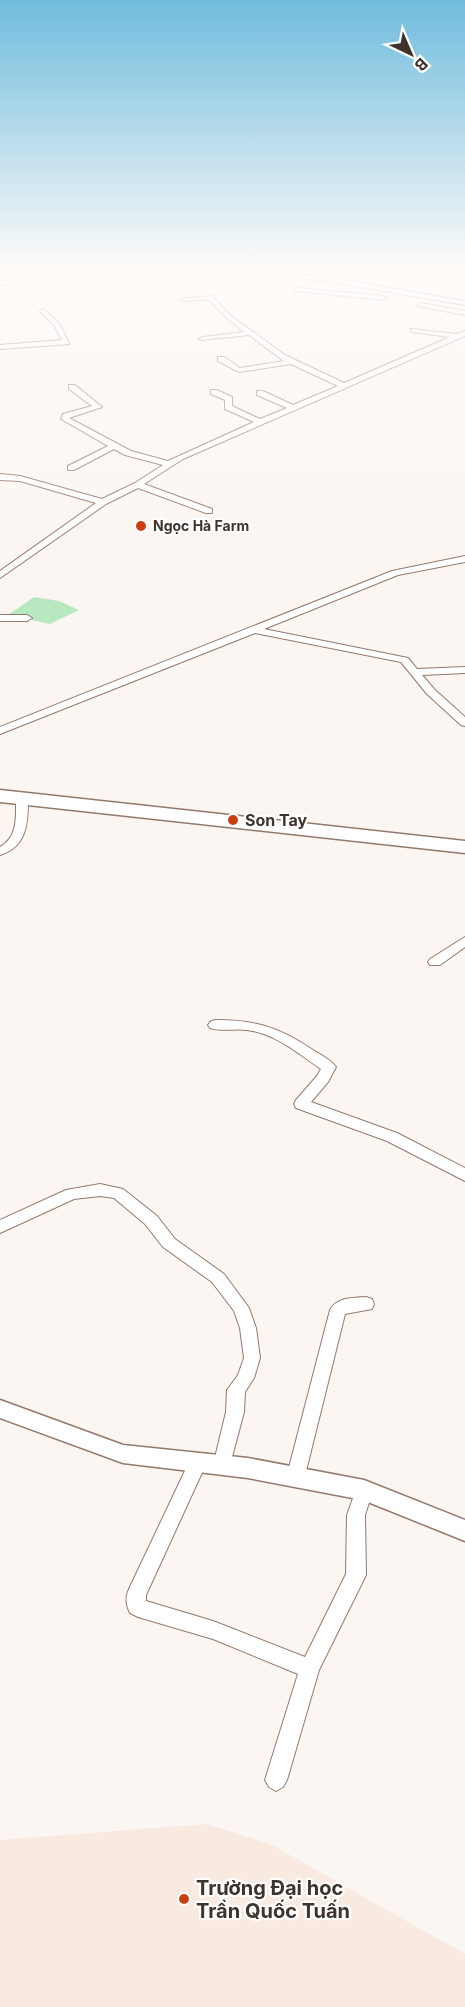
<svg xmlns="http://www.w3.org/2000/svg" width="465" height="2007" font-family="Inter,sans-serif">
<style>
.built{fill:#f8e9e1}
.green{fill:#b8e8bf}
.lines{fill:none;stroke-linecap:round;stroke-linejoin:round}
.minor-casing{stroke:#93796b;stroke-width:2}
.tertiary-casing{stroke:#93796b;stroke-width:3}
.trunk-casing{stroke:#93796b;stroke-width:3}
.minor{fill:#fff;fill-rule:evenodd}
.tertiary{fill:#fff;fill-rule:evenodd}
.trunk{fill:#fff;fill-rule:evenodd}
.poi-dot{fill:#c94113;stroke:#fff;stroke-width:2}
.labels{text-anchor:middle;stroke-width:4.5;stroke-linejoin:round;paint-order:stroke}
.far-poi-label{font-size:14px;font-weight:bold;fill:#3e332d;stroke:#fff;text-anchor:start}
.poi-label{font-size:16px;font-weight:bold;fill:#3e332d;stroke:#fff;text-anchor:start}
.near-poi-label{font-size:20px;font-weight:bold;fill:#3e332d;stroke:#fff;text-anchor:start}
</style>
<rect width="100%" height="100%" fill="#fcf6f2"/>
<path class="built" d="M207,1824L270,1844L465,1954V2007H0V1840Z"/>
<path class="green" d="M34,597L59,601L79,610L50,624L8,615Z"/>
<g class="lines">
<g class="minor-casing">
<g id="minor">
<path d="M0,267H6L24,279L0,286V282L16,278Z"/>
<path d="M194,267C285,267 376,286 465,301V305L325,281Z"/>
<path d="M297,288L384,296L387,298L384,300L295,291Z"/>
<path d="M212,296L231,316L285,355L344,383L450,337L412,332L410,329L457,334L465,331V336L183,459L144,484L212,509V513H206L138,488L106,504L0,578V571L96,503L20,481L0,480V474L20,476L102,499L135,483L163,465L125,455L114,449L74,470H68V466L108,446L61,419L63,414L92,406L69,389V385H75L102,407L69,418L131,451L168,461L254,422L225,409V400L211,394V390H217L232,397V406L260,419L287,408L257,395V391H263L293,405L338,386L291,364L239,372L218,361V357H224L240,368L284,361L249,335L201,340L199,339L203,337L244,332L227,318L208,299L183,301L180,299Z"/>
<path d="M420,303L465,311V315L418,306Z"/>
<path d="M43,309L59,323L69,344L0,349V345L62,340L54,325L40,311Z"/>
<path d="M465,556V562L398,575L264,629L408,658L417,669L465,667V673L422,675L435,690L465,717V726L461,725L427,694L401,662L255,633L0,734V727L392,571Z"/>
<path d="M0,615H27L32,618L27,621H0Z"/>
<path d="M22,796L28,799C28,823 27,847 0,855V847C18,837 16,817 16,799Z"/>
<path d="M465,937V947L440,965H430L428,962L430,959Z"/>
<path d="M215,1020C256,1020 279,1027 313,1050C321,1055 331,1060 336,1067L328,1082L311,1102L397,1133L465,1168V1181L387,1141L296,1108L294,1104L296,1100L317,1076L321,1069C299,1054 275,1033 247,1030C235,1028 222,1032 210,1028L208,1025L210,1022Z"/>
<path d="M100,1184L123,1189L157,1216L175,1239L224,1274L249,1308L256,1328L260,1358L254,1378L245,1392L244,1412L228,1472L222,1474L216,1472L213,1466L226,1412L227,1390L238,1375L244,1358L240,1328L234,1311L212,1282L163,1247L145,1224L114,1198L100,1196L74,1199L0,1233V1220L66,1190Z"/>
<path d="M366,1297L372,1299L374,1304L372,1309L345,1314L304,1479L301,1485L295,1487L289,1485L286,1479L330,1310C337,1297 353,1298 366,1297Z"/>
<path d="M197,1456L203,1458L206,1464L146,1595V1601L213,1621L305,1657L346,1574L347,1515L358,1484L364,1482L370,1484L373,1490L365,1515L366,1575L319,1670L287,1780L283,1787L276,1791L269,1787L265,1780L298,1674L213,1639L138,1617L130,1613C126,1605 125,1597 129,1589L191,1458Z"/>
</g>
</g>
<g class="tertiary-casing">
<path id="tertiary" d="M0,1400L123,1445L248,1458L364,1480L465,1520V1541L363,1500L248,1478L123,1463L0,1418Z"/>
</g>
<g class="trunk-casing">
<path id="trunk" d="M0,790L465,841V853L0,802Z"/>
</g>
<use href="#minor" class="minor"/>
<use href="#tertiary" class="tertiary"/>
<use href="#trunk" class="trunk"/>
</g>
<linearGradient id="sky" x2="0" y2="1"><stop stop-color="#70bcdd"/><stop offset="0.49" stop-color="#fefbf9"/><stop offset="1" stop-color="#fefbf9" stop-opacity="0"/></linearGradient>
<rect width="465" height="548" fill="url(#sky)"/>
<g class="poi-dot">
<circle cx="141" cy="526" r="6"/>
<circle cx="233" cy="820" r="6"/>
<circle cx="184" cy="1899" r="6"/>
</g>
<g class="labels">
<g class="far-poi-label">
<text x="153" y="531">Ngọc Hà Farm</text>
</g>
<g class="poi-label">
<text x="245" y="826">Son Tay</text>
</g>
<g class="near-poi-label">
<text x="196" y="1895">Trường Đại học<tspan x="196" dy="23">Trần Quốc Tuấn</tspan></text>
</g>
</g>
<g transform="translate(411 54) rotate(136)" stroke="#ffffff" stroke-width="4.5" paint-order="stroke">
<path d="M0-4.5L10 22L0 15L-10 22Z" fill="#3e332d"/>
<text y="-9" font-size="16" font-weight="bold" text-anchor="middle" fill="#3e332d">B</text>
</g>
</svg>
